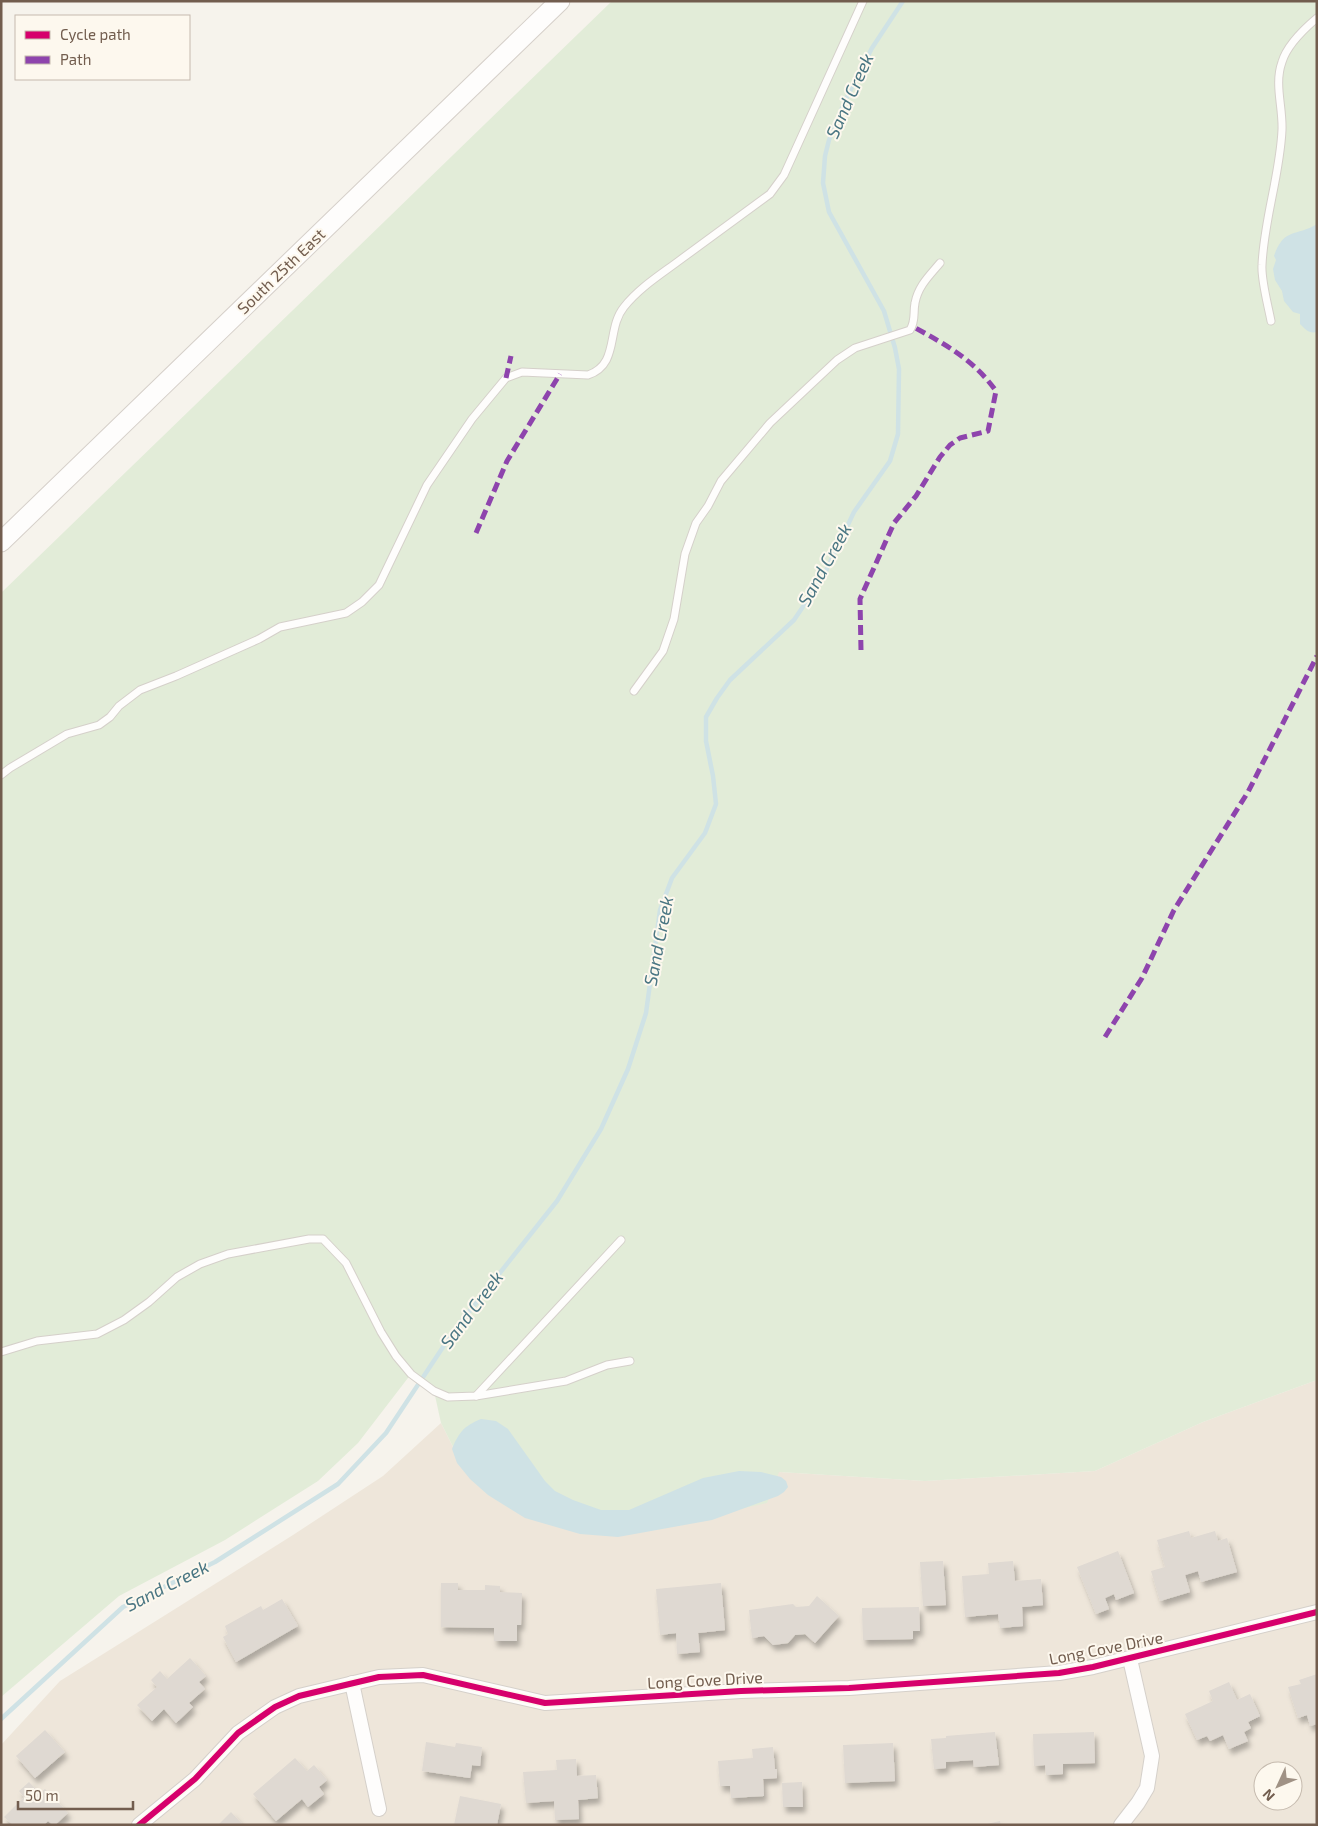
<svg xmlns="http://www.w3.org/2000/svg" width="1318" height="1826" font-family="'Exo 2',sans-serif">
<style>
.residential{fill:#eee6da;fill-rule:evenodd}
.green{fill:#e2ecd8}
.water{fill:#cfe2e5}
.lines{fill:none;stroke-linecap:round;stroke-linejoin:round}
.stream{stroke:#cfe2e5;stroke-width:4.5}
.building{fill:#dfd9d2;filter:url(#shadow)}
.service-casing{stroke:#d5d0ca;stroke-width:9}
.minor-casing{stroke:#d5d0ca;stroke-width:16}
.secondary-casing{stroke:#d6d0ca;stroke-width:21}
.service{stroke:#fefdfc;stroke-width:7}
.minor{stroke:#fefdfc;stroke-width:14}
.secondary{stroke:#fefdfc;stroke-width:19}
.quiet{stroke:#8e44ad;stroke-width:5;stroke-dasharray:10 5;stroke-linecap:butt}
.cycleway-casing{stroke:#fdf8ee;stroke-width:9}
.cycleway{stroke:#d6006c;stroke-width:6}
.labels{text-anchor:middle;stroke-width:4;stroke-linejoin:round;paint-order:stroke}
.street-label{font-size:16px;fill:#725d4e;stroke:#fdf8ee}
.water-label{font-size:18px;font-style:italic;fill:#4a7683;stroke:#fdf8ee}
</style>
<defs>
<filter id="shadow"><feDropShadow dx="3" dy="5.5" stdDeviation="2.5" flood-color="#0004"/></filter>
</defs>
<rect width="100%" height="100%" fill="#f6f3ec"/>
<path class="residential" d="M1317,1380V1825H1V1745L60,1681L293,1535L383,1476L441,1423L462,1465L779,1472L925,1481L1095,1471L1203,1422ZM1263,1771H1293V1801H1263Z"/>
<path class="green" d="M612,1H1317V1380L1203,1422L1095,1471L925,1481L779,1472L767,1503L637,1531L462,1465L441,1423L434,1391L411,1374L358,1443L318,1481L225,1540L119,1596L1,1697V593Z"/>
<g class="water">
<path d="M1317,224V332C1309,334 1305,329 1300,324V314L1293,312L1284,301L1282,291L1275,280L1273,269L1276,260L1274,256C1284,227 1296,237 1317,224Z"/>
<path d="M481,1419L496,1421L508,1429L545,1481L555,1491L573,1500L601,1510H629L703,1478L739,1471L761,1472L781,1477L786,1481L788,1487L784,1492L778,1496L712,1520L618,1537L580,1534L525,1518L488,1495L470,1479L457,1463L452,1449C459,1432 464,1426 481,1419Z"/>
</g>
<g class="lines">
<path class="stream" d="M1,1719L123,1607L215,1562L338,1484L386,1433L453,1332L557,1201L601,1129L628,1069L646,1013L660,910L672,878L705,833L716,804L713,776L706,741V717L717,698L730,680L794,620L823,577L854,512L890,461L898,434L899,369L895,348L884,311L829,212L823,183L825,156L829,140L844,103L872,48L903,1"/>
</g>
<g class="building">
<path d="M1189,1531L1191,1538L1215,1531L1218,1541L1227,1538L1237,1572L1201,1582L1198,1571L1185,1575L1190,1592L1160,1601L1151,1571L1165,1567L1157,1540Z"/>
<path d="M1118,1551L1134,1593L1116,1600L1114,1594L1105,1598L1109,1609L1096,1614L1077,1567Z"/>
<path d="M943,1561L946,1605L923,1606L920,1562Z"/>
<path d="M1013,1561L1015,1581L1041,1579L1043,1605L1022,1607L1023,1626L1000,1628L998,1614L965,1617L962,1576L989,1574L988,1563Z"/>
<path d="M441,1583H458V1590H485V1585L500,1586V1592L522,1593L521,1625H517V1641H494V1628L441,1627Z"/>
<path d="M721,1583L725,1630L698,1633L700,1652L677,1654L676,1633L660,1635L656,1589Z"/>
<path d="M817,1596L839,1616L815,1643L805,1634L795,1635L788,1643L773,1645L764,1636L752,1638L749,1610L793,1604L796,1607L809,1606Z"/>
<path d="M282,1599L298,1626L236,1662L223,1637L228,1634L225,1626L261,1606L263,1610Z"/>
<path d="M919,1607L920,1631H913V1639L863,1640L862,1608Z"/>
<path d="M190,1658L206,1676L199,1682L205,1689L189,1703L193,1707L176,1723L164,1709L152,1721L137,1705L157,1687L151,1680L160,1671L167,1679Z"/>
<path d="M1317,1674V1724L1310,1726L1307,1715L1298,1718L1288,1687L1301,1684L1299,1680Z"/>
<path d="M1229,1682L1237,1700L1250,1694L1260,1716L1248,1722L1251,1728L1244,1732L1248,1741L1229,1749L1223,1735L1210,1741L1207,1736L1197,1740L1185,1714L1213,1701L1209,1691Z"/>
<path d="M45,1730L65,1752L35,1778L16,1756Z"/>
<path d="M995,1732L999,1765L974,1767L973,1760L946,1762V1768L934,1769L931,1739L946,1738V1736Z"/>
<path d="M1094,1732L1095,1763L1063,1764V1774L1046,1775L1045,1765L1034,1766L1033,1734Z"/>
<path d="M426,1742L455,1747L456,1743L482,1747L480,1766L472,1765L470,1778L422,1771Z"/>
<path d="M893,1743L895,1781L845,1783L843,1745Z"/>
<path d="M773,1747L775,1769H777V1778L763,1779L764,1796L731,1798L730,1786H720L718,1761L753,1758L752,1749Z"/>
<path d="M295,1758L307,1771L314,1765L327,1780L319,1787L324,1794L308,1807L302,1799L276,1821L253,1794Z"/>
<path d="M576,1759L577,1776L596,1775L598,1798L578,1800L579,1819L555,1820L554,1801L526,1803L523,1772L557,1770L556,1760Z"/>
<path d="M29,1782L40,1793L45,1789L68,1813L55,1825H53L48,1821L44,1825H13L4,1817L24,1797L19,1791Z"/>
<path d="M802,1782L803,1807H783L782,1783Z"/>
<path d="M460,1796L501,1804L497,1825H454Z"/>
<path d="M231,1812L243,1825H218Z"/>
<path d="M1000,1821L1001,1825H987V1824Z"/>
</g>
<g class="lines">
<g class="service-casing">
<g id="service">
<path d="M1271,321C1268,305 1261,280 1262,265C1264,219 1280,175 1282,130C1283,107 1274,84 1282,62C1287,45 1304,29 1317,18"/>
<path d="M634,691L663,651L674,619L685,554L696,523L708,506L721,481L770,423L837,360L855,348L910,330C916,320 913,313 915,303C918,286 930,275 940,263"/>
<path d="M1,775L10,768L67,734L99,725L110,717L119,706L140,690L176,676L259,639L280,627L346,613L362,602L379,585L427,485L472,419L506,378L522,372L588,375C620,364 606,329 624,307C639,288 660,275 680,260C710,238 740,216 770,194L784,175L863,1"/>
<path d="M1,1352L37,1341L97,1334L124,1320L149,1302L177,1277L200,1264L228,1254L309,1239H323L346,1263L381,1332L396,1356L411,1374L434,1391L448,1397L476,1396L566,1381L607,1365L630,1361"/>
<path d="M476,1396L621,1240"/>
</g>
</g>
<g class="minor-casing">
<g id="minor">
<path d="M352,1683L379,1809"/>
<path d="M139,1825L195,1779L238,1733L275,1707L299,1696L379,1677L423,1675L545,1703L741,1691L849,1688L1059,1673L1093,1667L1317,1612"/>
<path d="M1121,1825L1138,1803L1147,1788L1152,1756L1130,1659"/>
</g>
</g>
<g class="secondary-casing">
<path id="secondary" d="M1,542L560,1"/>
</g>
<use href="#service" class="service"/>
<use href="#minor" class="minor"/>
<use href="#secondary" class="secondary"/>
<g class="quiet">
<path d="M506,378L511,356"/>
<path d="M476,533L507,461L560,374"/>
<path d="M861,650L860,599L894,523L916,496L940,457L950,445L960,438L988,431L996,391C973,359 946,345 912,326"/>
<path d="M1105,1037L1142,978L1174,910L1248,792L1317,656"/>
</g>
<g class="cycleway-casing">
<path id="cycleway" d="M139,1825L195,1779L238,1733L275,1707L299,1696L379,1677L423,1675L545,1703L741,1691L849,1688L1059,1673L1093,1667L1317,1612"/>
</g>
<use href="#cycleway" class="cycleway"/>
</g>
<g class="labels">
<g class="street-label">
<text transform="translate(281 271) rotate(-44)" y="6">South 25th East</text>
<text transform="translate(1106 1648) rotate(-11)" y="6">Long Cove Drive</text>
<text transform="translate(705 1680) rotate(-3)" y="6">Long Cove Drive</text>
</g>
<g class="water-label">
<text transform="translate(850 96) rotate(-66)" y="6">Sand Creek</text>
<text transform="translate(825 565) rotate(-61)" y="6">Sand Creek</text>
<text transform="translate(659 941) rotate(-79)" y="6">Sand Creek</text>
<text transform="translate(472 1310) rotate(-53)" y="6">Sand Creek</text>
<text transform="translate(167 1586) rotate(-27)" y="6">Sand Creek</text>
</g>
</g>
<rect width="1318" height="1826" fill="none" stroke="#725d4e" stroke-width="5"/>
<rect x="15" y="15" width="175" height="65" fill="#fdf8ee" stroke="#c5baae"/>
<rect x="25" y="31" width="25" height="8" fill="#d6006c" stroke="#c5baae"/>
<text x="60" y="40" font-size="15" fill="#725d4e">Cycle path</text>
<rect x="25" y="56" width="25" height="8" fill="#8e44ad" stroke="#c5baae"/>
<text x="60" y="65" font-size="15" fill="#725d4e">Path</text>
<g transform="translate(1278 1786) rotate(226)"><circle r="24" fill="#fdf8ee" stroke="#c5baae"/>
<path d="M0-4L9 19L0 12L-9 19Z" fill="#a09285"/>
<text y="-8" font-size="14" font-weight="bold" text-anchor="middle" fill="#725d4e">N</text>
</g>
<path d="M18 1801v8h115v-8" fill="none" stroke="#725d4e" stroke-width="2.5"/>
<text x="25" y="1801" font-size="15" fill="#725d4e" stroke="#fdf8ee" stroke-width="4" paint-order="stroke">50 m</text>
</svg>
